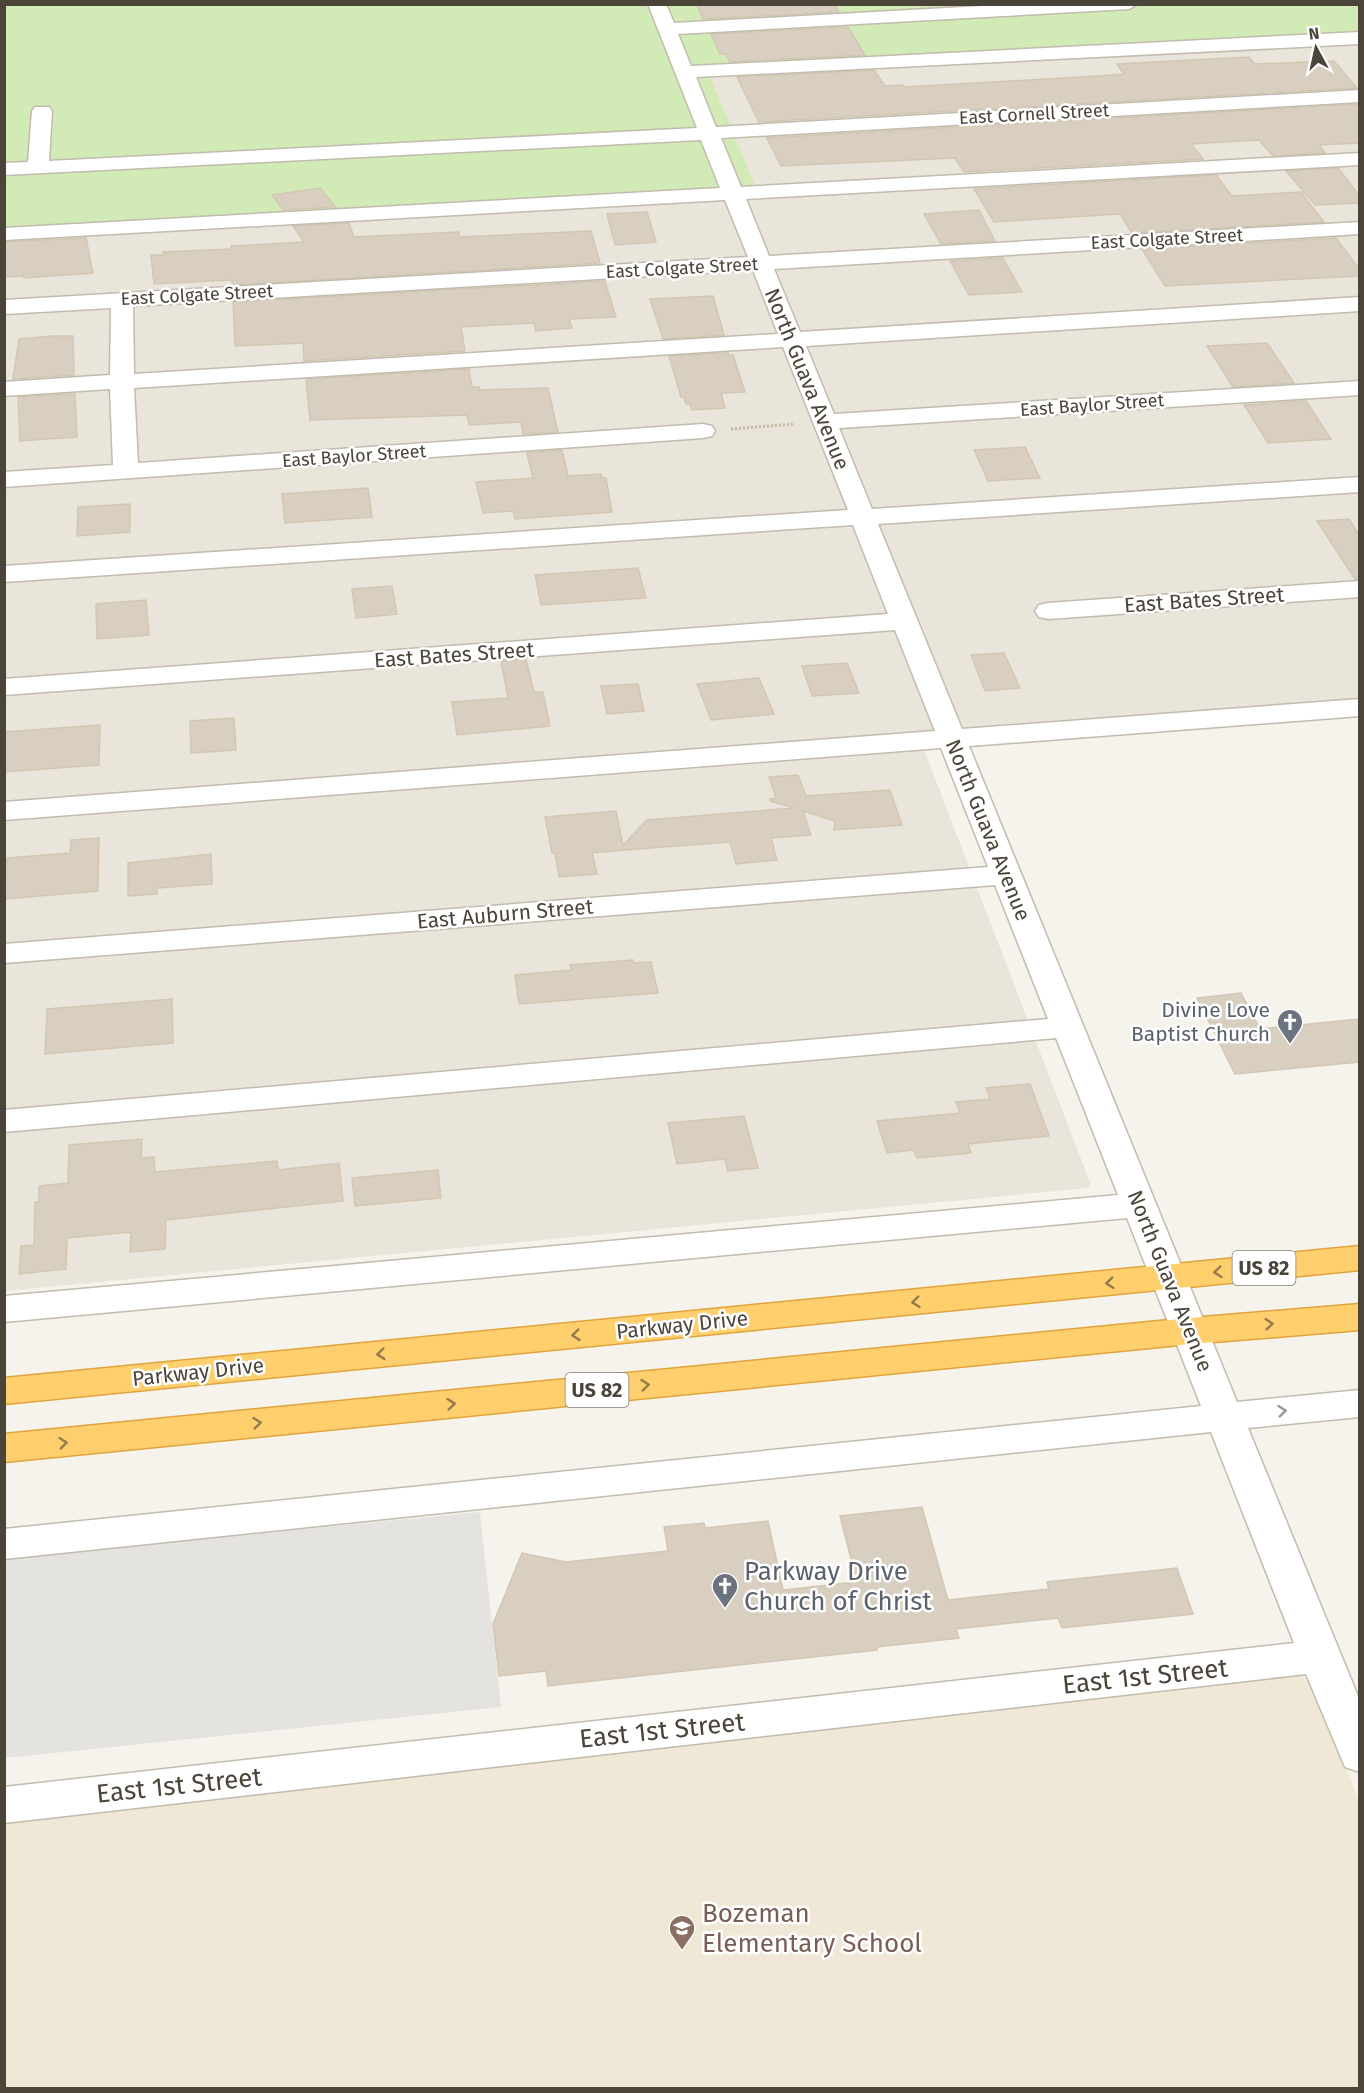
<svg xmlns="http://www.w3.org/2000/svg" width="1364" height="2093" font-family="'Fira Sans',sans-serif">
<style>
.residential{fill:#eae5da}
.education{fill:#efe8d6}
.green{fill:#d2eab5}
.parking{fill:#e5e3e0}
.building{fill:#d8cfc1;stroke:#d3c7b4;stroke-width:1.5}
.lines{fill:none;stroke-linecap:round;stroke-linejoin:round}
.minor-casing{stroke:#c2bbae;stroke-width:3}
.highway-casing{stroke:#e0a43c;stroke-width:3}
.path{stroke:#c4b79f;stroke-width:3;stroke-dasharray:2 2;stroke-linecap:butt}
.minor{fill:#fff;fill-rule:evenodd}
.highway{fill:#ffcf6e;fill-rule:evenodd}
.oneway{stroke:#937c4e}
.oneway2{stroke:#9c9892}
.labels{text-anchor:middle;stroke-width:5;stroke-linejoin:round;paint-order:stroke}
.far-street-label{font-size:18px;fill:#4b4439;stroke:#fff}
.shield{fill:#fff;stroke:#817c74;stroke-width:1.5}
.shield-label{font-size:20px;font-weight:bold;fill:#4b4439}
.street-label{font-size:21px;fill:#4b4439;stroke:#fff}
.worship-label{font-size:21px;fill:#5b616d;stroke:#fff;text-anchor:end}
.near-worship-label{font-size:26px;fill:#5b616d;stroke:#fff;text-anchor:start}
.near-street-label{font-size:26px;fill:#4b4439;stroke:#fff}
.near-education-label{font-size:26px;fill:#785e54;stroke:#fff;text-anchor:start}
</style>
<rect width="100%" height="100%" fill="#f6f3ec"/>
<path class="residential" d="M1359,41V705L920,739L1091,1185L1088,1188L5,1291V238L758,196L708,74Z"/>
<path class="education" d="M1300,1675L1313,1684L1317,1692L1359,1801V2088H5L4,1814Z"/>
<path class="green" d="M5,5H1359V41L709,74L759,196L5,238Z"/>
<path class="parking" d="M480,1512L501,1707L5,1758V1558Z"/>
<g class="building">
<path d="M697,4H834L839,12L703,19Z"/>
<path d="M848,27L865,55L730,62L726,54H720L711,34Z"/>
<path d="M1249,57L1255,64L1334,61L1357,88L759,122L737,77L874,70L885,86L903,85L904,87L1098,76L1124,74L1117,64Z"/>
<path d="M1359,104V143L1319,145L1325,153L1273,156L1259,140L1191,144L1203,159L964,172L955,158L781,166L767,138Z"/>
<path d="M1338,168L1359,195V203L1315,205L1286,171Z"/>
<path d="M1216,175L1232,196L1301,192L1324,222L1132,233L1120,214L994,222L974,189Z"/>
<path d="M320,188L336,207L283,210L272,195Z"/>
<path d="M979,210L995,241L941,244L924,214Z"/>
<path d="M647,212L656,242L615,245L607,214Z"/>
<path d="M349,223L354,237L459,232V237L591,231L600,263L232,285V280L154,284L151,255H163V252L231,249V246L304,242L293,226Z"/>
<path d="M86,238L93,273L24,278V276L4,277V242Z"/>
<path d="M1336,238L1359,269V276L1165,286L1142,249Z"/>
<path d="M1003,258L1022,292L969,295L950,261Z"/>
<path d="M605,281L616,317L569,319L572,328L536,331L534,323L461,327L465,351L304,361L303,343L235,346L233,302Z"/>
<path d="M713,296L724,335L663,339L650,299Z"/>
<path d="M52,336H73L74,375L13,379L19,339Z"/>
<path d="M1267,343L1294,383L1233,387L1207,346Z"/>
<path d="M728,353L729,356L733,355L745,392L721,393L725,408L692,410L690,404H686L684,397H681L669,356Z"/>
<path d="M469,369L472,387H479V390L548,388L558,432L523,434L521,422L469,425L467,415L310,420L306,379Z"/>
<path d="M75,394L77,437L20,441L18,397Z"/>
<path d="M1306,401L1331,439L1268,443L1244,405Z"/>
<path d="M1025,447L1040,478L988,481L974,450Z"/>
<path d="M562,450L568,476L601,474L602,478H606L612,512L515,519L513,511L483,513L476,482L533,478L527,453Z"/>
<path d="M368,488L372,517L285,523L282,494Z"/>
<path d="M130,504V532L77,536L78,507Z"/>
<path d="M1349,519L1359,535V579H1355L1317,521Z"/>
<path d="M638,568L646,598L541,605L535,575Z"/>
<path d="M392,586L397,614L356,618L352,589Z"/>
<path d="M146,600L149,635L97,639L96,604Z"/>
<path d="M1004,653L1020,688L985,691L971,655Z"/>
<path d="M526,659L534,692H543L550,726L457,735L452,702L508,698L501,661Z"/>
<path d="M847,663L859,693L812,696L802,666Z"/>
<path d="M759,678L774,714L711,720L697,684Z"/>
<path d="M638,684L644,711L607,714L601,686Z"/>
<path d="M234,718L236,750L191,753L190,721Z"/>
<path d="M100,725L99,765L4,772V732Z"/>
<path d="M798,775L806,796L890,790L902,825L834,830L835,821L803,811L811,835L771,838L777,860L736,864L730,842L624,850L592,853L597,874L559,877L555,853H552L545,817L616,811L623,845L647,820L794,808L770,801V799L776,798L769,777Z"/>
<path d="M99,838L98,891L4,899L7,858L70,853L71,840Z"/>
<path d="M211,854L212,884L157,888V894L128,896V863Z"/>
<path d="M633,960V963L651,962L658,993L519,1004L515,975L571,970L570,965Z"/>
<path d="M1241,993L1260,1029L1359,1019V1062L1235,1074L1197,998Z"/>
<path d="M172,999L173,1043L45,1054L47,1009Z"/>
<path d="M1030,1084L1049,1136L968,1144L971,1153L917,1158L914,1150L887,1153L877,1121L960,1113L956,1102L990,1099L986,1088Z"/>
<path d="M744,1116L758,1168L728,1171L725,1159L677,1164L668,1123Z"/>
<path d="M142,1139L141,1158L154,1157L155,1172L277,1161L278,1170L339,1163L343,1201L166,1220L165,1249L130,1252L131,1232L67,1238L66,1269L19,1274L21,1246L34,1245L35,1202H39V1186L68,1183L69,1145Z"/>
<path d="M438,1170L441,1198L355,1206L352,1178Z"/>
<path d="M922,1507L948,1600L1049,1589L1047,1582L1177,1568L1193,1614L1062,1628L1058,1618L956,1629L959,1638L877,1647V1650L548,1686L546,1671L499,1676L493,1624L522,1553L566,1562L668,1551L664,1527L704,1523L705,1528L768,1521L783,1590L857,1582L840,1516Z"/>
</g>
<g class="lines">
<g class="minor-casing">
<g id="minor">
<path d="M648,4H666L674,23L1018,4H1138L1129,9L678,34L691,66L1360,32V44L696,77L716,127L1360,90V102L721,138L741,187L1360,153V165L746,199L769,256L1360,222V234L774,269L800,332L1360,297V311L806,346L834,414L1360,381V395L839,428L872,509L1360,477V492L878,524L962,729L1360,699V716L969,746L1237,1402L1360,1390V1417L1248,1428L1360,1701V1772L1345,1767L1306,1674L4,1823V1787L1294,1643L1211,1432L4,1559V1529L1201,1406L1127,1218L4,1322V1296L1118,1195L1056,1038L4,1132V1110L1048,1019L995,885L4,963V944L988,867L941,748L4,820V802L935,731L895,630L4,695V679L888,614L853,525L4,582V566L848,510L783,347L134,388L138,463L703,424L712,426L715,431L712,436L703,438L4,487V472L113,465L110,389L4,396V382L110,375L111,308L4,314V300L748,257L725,200L4,240V228L720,188L701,140L4,175V163L28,162L32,111L35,107H49L52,111L49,161L697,128ZM753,270L778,334L134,374L133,306Z"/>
<path d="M1360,581V597L1048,619L1039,617L1035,611L1039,605L1048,603Z"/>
</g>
</g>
<g class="highway-casing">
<g id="highway">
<path d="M1360,1246V1270L4,1404V1378Z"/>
<path d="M1360,1304V1330L1190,1344L4,1462V1434L1190,1318Z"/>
</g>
</g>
<path class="path" d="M731,429L795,424"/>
<use href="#minor" class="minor"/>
<use href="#highway" class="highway"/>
</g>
<defs><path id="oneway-chevron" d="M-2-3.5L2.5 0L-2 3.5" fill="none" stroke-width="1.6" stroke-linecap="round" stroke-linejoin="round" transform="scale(1.5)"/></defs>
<g class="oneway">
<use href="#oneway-chevron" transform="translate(1218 1272) rotate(174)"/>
<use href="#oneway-chevron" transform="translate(1110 1283) rotate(174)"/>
<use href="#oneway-chevron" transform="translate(916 1302) rotate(174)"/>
<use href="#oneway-chevron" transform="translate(1269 1324) rotate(-5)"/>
<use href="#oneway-chevron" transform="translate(576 1335) rotate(174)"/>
<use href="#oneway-chevron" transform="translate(381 1354) rotate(174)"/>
<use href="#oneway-chevron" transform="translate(645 1385) rotate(-6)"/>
<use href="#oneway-chevron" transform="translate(451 1404) rotate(-6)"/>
<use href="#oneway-chevron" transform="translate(257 1423) rotate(-6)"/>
<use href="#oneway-chevron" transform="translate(63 1443) rotate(-6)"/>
</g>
<use class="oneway2" href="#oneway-chevron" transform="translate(1282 1411) rotate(-6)"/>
<defs>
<g id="church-pin" transform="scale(1.35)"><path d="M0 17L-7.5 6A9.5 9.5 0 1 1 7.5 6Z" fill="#6b7280" stroke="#fff"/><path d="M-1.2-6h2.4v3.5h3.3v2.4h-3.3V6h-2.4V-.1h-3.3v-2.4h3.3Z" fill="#fff"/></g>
<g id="school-pin" transform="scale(1.35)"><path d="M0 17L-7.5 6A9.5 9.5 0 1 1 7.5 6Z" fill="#8d6e63" stroke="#fff"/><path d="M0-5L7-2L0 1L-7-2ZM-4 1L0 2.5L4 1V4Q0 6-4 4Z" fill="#fff"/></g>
</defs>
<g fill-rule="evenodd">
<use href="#church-pin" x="1290" y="1022"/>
<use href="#church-pin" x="725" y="1586"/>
<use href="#school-pin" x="682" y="1928"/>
</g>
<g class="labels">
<g class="far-street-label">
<text transform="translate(1034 114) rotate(-3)" y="6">East Cornell Street</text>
<text transform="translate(1167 239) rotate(-3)" y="6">East Colgate Street</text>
<text transform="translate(682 268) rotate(-3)" y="6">East Colgate Street</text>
<text transform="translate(197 295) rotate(-3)" y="6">East Colgate Street</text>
<text transform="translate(1092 405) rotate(-4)" y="6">East Baylor Street</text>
<text transform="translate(354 456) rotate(-4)" y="6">East Baylor Street</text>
</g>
<g class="shield">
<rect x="1232.5" y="1251" width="63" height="34" rx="4.5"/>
<rect x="565.5" y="1373" width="63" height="34" rx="4.5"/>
</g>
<g class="shield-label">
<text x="1264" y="1275">US 82</text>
<text x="597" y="1397">US 82</text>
</g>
<g class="street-label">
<text transform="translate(807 379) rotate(68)" y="7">North Guava Avenue</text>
<text transform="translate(1204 600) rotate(-4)" y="7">East Bates Street</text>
<text transform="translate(454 655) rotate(-4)" y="7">East Bates Street</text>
<text transform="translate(988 830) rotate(68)" y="7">North Guava Avenue</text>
<text transform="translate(505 914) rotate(-5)" y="7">East Auburn Street</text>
<text transform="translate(1170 1281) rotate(68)" y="7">North Guava Avenue</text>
<text transform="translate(682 1325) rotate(-6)" y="7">Parkway Drive</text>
<text transform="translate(198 1372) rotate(-6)" y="7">Parkway Drive</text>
</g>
<g class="worship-label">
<text x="1270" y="1017">Divine Love<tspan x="1270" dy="24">Baptist Church</tspan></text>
</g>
<g class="near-worship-label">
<text x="744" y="1580">Parkway Drive<tspan x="744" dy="30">Church of Christ</tspan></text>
</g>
<g class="near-street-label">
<text transform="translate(1145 1676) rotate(-6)" y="9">East 1st Street</text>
<text transform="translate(662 1730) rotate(-6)" y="9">East 1st Street</text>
<text transform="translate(179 1785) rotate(-6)" y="9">East 1st Street</text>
</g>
<g class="near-education-label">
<text x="702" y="1922">Bozeman<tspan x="702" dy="30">Elementary School</tspan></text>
</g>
</g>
<rect width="1364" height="2093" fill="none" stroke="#4b4439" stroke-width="12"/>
<g transform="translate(1316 48) rotate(352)" stroke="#ffffff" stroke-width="4.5" paint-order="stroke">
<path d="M0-4.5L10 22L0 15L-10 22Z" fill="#4b4439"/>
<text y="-9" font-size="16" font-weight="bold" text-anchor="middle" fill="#4b4439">N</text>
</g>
</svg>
